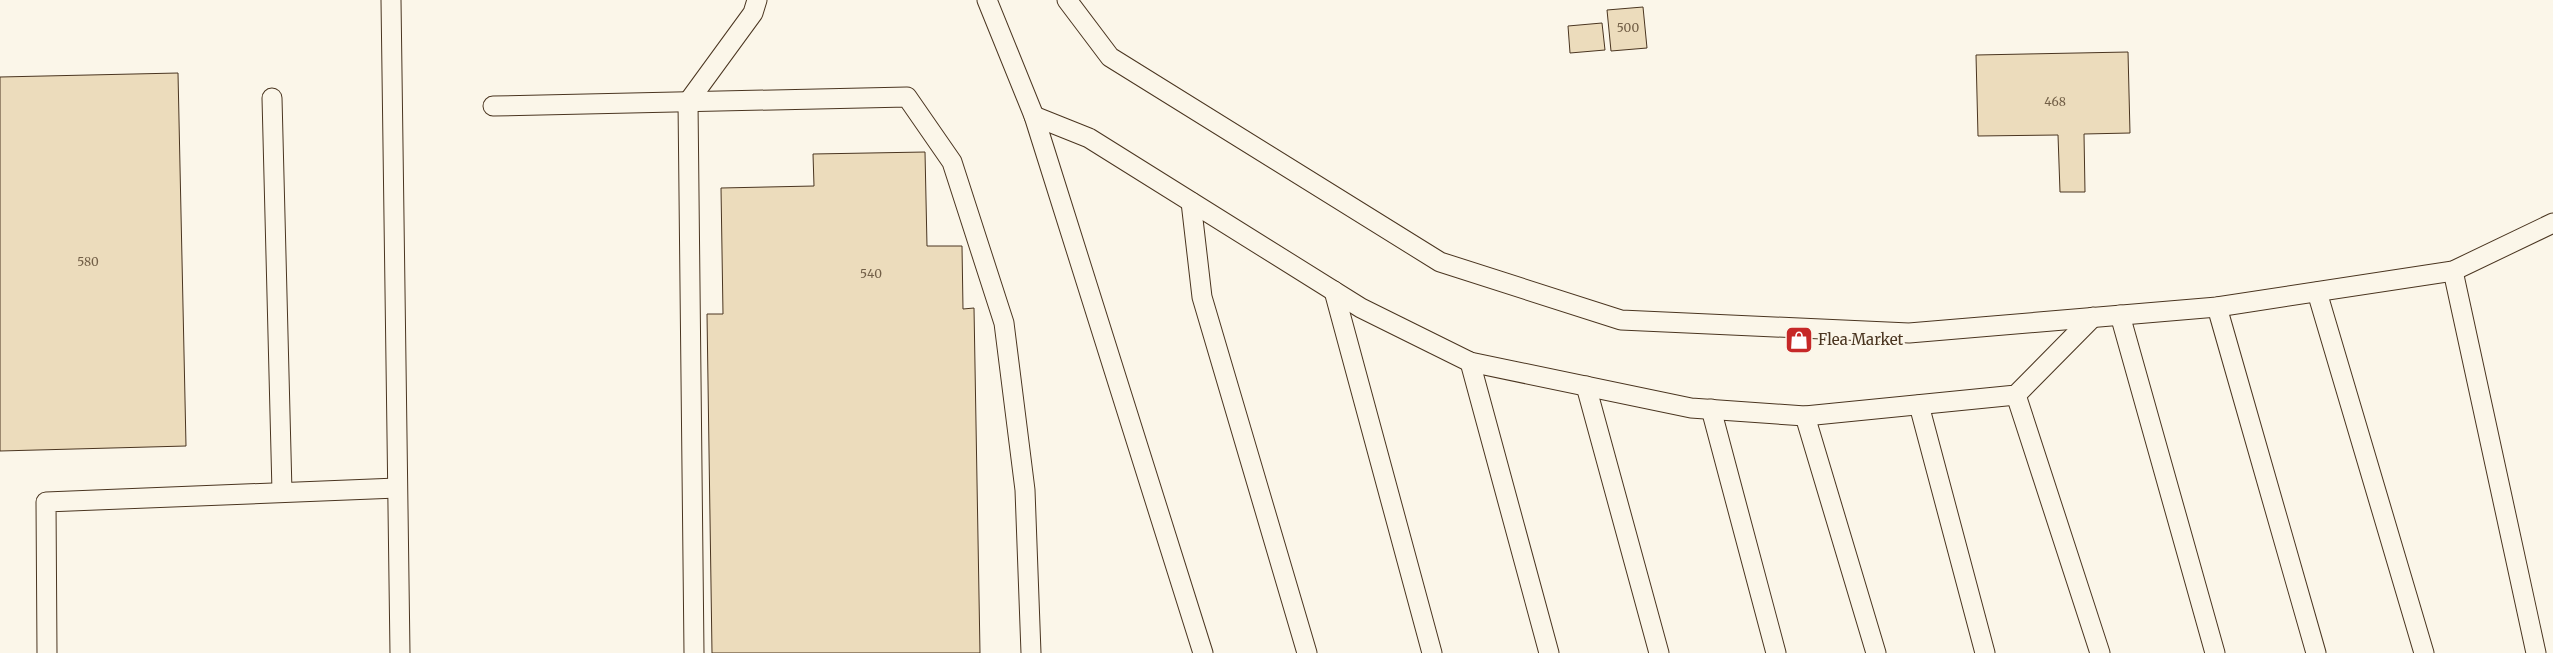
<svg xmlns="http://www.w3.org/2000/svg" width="2553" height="653" font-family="Merriweather,serif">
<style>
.building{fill:#ecdcbc;stroke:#4a3520}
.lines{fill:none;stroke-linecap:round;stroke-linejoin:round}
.lane-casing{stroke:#4a3520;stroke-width:21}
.lane{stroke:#fbf6e9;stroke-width:19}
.labels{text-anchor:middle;stroke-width:4;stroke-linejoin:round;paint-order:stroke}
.number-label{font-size:12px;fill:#725f47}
.poi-label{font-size:15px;fill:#4a3520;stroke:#fbf6e9;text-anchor:start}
</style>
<rect width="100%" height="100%" fill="#fbf6e9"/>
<g class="building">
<path d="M1643,7L1647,48L1611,51L1607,10Z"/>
<path d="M1602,23L1605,50L1570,53L1568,26Z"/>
<path d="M2128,52L2130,133L2084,134L2085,192H2060L2058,135L1978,136L1976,55Z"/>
<path d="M178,73L186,446L0,451V77Z"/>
<path d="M925,152L927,246H962L963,309L974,308L980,653H712L707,314H723L721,188L814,186L813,154Z"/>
</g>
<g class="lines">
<g class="lane-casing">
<g id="lane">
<path d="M391,0L400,653"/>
<path d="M987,0L1034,116L1203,653"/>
<path d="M1067,0L1110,57L1440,262L1621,320L1909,333L2217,307L2453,271L2553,223"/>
<path d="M272,98L282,492"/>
<path d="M493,106L907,97L952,162L1004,323L1025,490L1031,653"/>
<path d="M1034,116L1089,138L1361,308L1470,362L1691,408L1805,416L2016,395L2093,317"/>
<path d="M1191,202L1202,297L1307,653"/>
<path d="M2453,271L2536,653"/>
<path d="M1334,291L1432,653"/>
<path d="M2317,292L2424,653"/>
<path d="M2217,307L2316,653"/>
<path d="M2120,315L2215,653"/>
<path d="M1470,362L1549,653"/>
<path d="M1586,386L1659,653"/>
<path d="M2016,395L2100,653"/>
<path d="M1919,405L1985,653"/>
<path d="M1711,409L1776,653"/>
<path d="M1805,416L1876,653"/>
<path d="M47,653L46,502L397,488"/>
<path d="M694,653L688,102L753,13L757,0"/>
</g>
</g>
<use href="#lane" class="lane"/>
</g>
<defs>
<g id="shop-square" transform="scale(1.4375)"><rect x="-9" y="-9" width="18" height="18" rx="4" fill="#c62828" stroke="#fbf6e9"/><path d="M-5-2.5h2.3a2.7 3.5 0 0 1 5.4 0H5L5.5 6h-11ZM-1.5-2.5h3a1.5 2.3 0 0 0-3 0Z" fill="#fff"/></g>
</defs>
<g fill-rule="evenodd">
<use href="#shop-square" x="1799" y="340"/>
</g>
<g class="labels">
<g class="number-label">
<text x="1628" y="32">500</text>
<text x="2055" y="106">468</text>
<text x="88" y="266">580</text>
<text x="871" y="278">540</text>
</g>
<g class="poi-label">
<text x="1818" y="345">Flea Market</text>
</g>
</g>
</svg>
